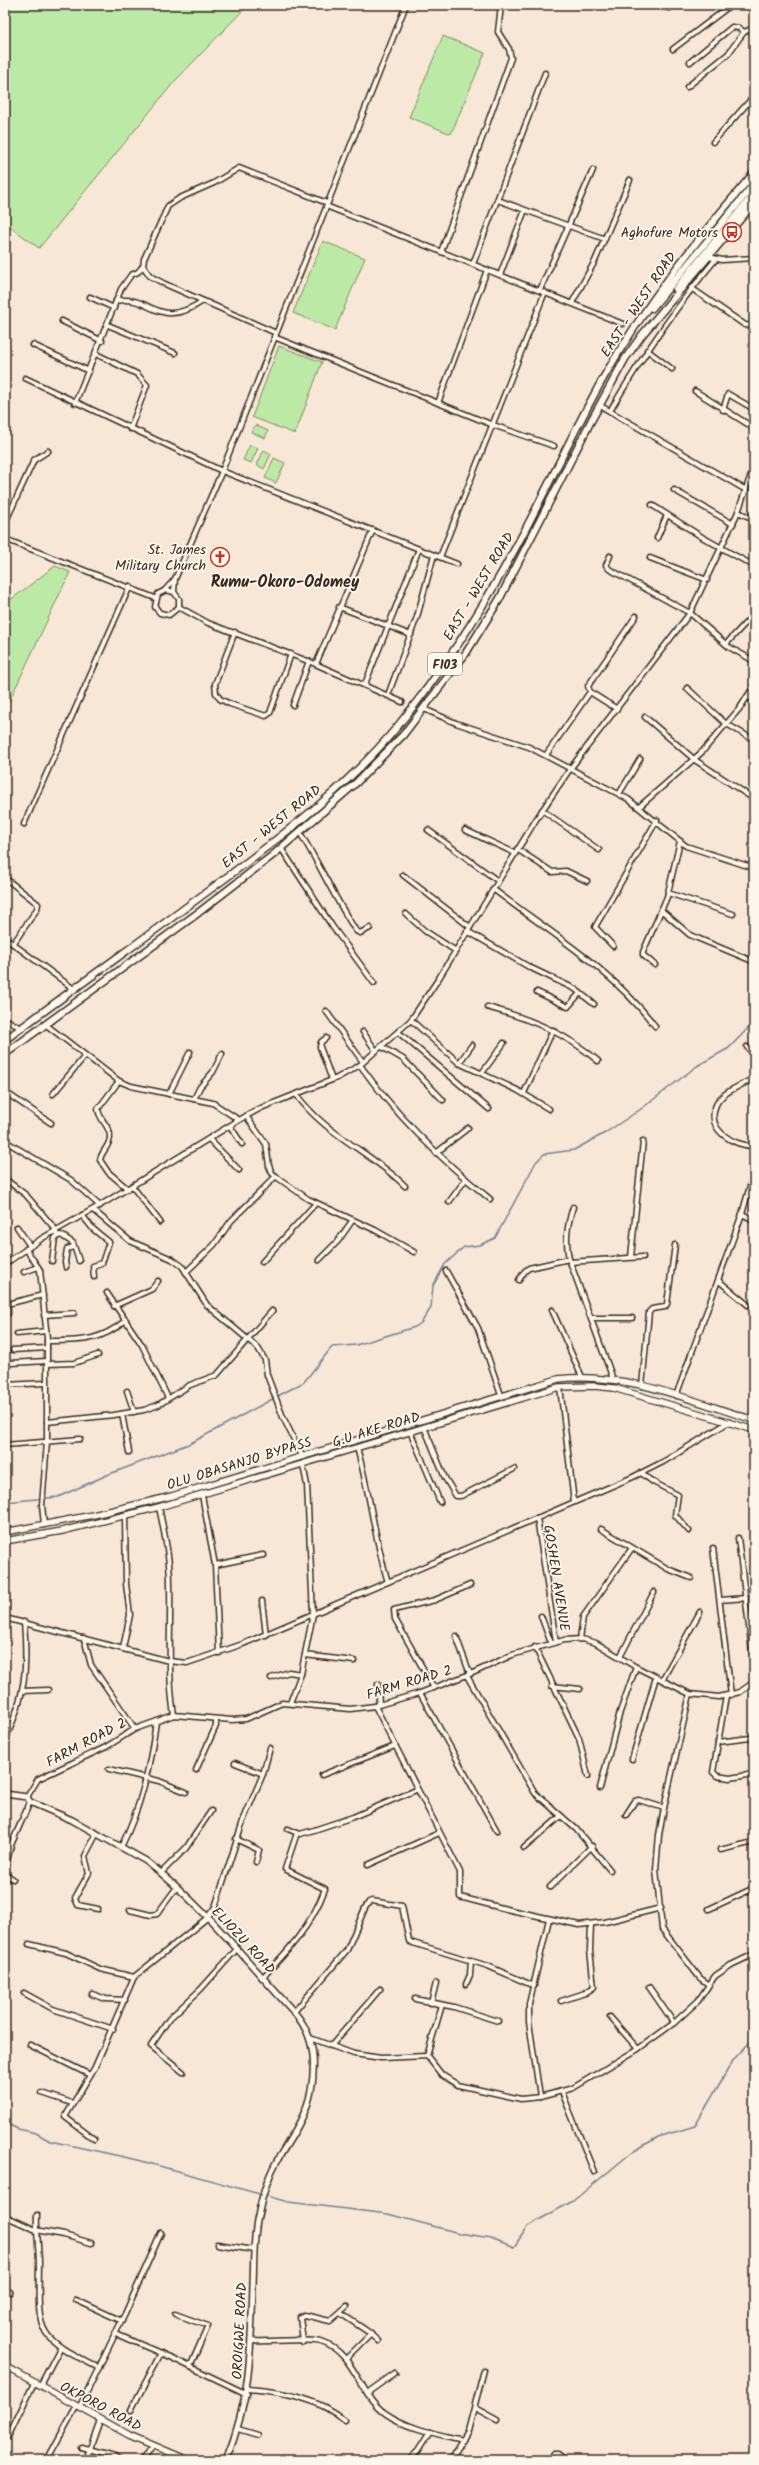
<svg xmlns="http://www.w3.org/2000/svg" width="759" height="2465" font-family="Kalam,sans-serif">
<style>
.green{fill:#bde9a6;stroke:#7c8a62}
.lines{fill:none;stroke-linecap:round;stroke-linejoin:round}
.stream{stroke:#6d8398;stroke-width:1.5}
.minor-casing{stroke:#3b2a1e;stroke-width:7}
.tertiary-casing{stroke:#3b2a1e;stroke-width:8}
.secondary-casing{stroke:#3b2a1e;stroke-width:8}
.primary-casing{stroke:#3b2a1e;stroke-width:9}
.minor{stroke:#fbf7ec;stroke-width:4}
.tertiary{stroke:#fbf7ec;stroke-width:5}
.secondary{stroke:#fbf7ec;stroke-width:5.5}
.primary{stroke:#fbf7ec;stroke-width:6}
.labels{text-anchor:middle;stroke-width:3.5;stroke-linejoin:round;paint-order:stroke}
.shield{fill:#fbf7ec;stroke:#75685c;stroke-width:1}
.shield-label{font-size:13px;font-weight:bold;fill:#3b2a1e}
.poi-label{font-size:14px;fill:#3b2a1e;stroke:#fbf7ec;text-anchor:end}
.street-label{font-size:14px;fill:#3b2a1e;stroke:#fbf7ec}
.quarter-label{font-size:16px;font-weight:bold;fill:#3b2a1e;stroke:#fbf7ec}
</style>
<rect width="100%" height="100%" fill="#f8e7d6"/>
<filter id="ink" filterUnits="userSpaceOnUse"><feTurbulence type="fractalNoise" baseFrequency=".025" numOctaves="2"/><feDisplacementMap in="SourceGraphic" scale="8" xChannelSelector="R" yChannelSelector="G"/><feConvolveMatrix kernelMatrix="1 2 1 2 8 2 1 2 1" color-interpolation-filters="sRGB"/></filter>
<g filter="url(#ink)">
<g class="green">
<path d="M5,5H248L174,82L39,248L5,223Z"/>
<path d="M443,36L485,53L451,134L409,117Z"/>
<path d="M323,241L365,258L335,330L293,313Z"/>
<path d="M279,346L322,362L295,434L252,417Z"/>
<path d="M255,425L268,431L265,438L251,432Z"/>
<path d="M250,445L258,448L251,463L243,460Z"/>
<path d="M264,450L271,454L264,469L257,465Z"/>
<path d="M274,458L285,463L276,483L265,478Z"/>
<path d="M55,566L70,572L5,710V604Z"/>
</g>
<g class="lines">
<g class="stream">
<path d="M5,1502L58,1497L107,1475L191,1443L304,1382L332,1347L356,1345L415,1327L421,1323L431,1308L433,1286L445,1264L464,1247L480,1245L495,1238L536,1162L544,1154L574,1150L605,1133L641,1109L697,1066L729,1048L754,1022"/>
<path d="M5,2123L18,2129L36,2133L50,2141L138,2160L288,2202L388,2214L459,2233L491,2238L514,2247L528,2226L573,2201L631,2153L658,2137L695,2126L734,2059L754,2038"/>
</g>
<g class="minor-casing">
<g id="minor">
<path d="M657,5L669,8"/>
<path d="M673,49L731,5"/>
<path d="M690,62L732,27L739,28L744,32"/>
<path d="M687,87L728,54L744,32L754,28"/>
<path d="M713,142L754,96"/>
<path d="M498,200L525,210L500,275"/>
<path d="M326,206L623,324"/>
<path d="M525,210L605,239"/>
<path d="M441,252L511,58L509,49L498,32L501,5"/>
<path d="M709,257L722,260L754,258"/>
<path d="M473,264L545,73"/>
<path d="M143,266L150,276L165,284L276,333"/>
<path d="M691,288L745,325L754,326"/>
<path d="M540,290L593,170"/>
<path d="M90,297L114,308"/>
<path d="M116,301C151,293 156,332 203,301"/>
<path d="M572,303L595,261L630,180"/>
<path d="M62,321L102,341"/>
<path d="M108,325L175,353"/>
<path d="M274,337L493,425L554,446"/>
<path d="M33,345L89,371"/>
<path d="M647,350L672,369"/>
<path d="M96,354L137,374L147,385L130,429"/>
<path d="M25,378L222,471L457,564"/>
<path d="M695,391L754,428"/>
<path d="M75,403L121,289L131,275L138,272L143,266L144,259L168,206L180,198L214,183L239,168L327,203"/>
<path d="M438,403L487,270"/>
<path d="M599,405L746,490"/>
<path d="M723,410L728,394L754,409"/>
<path d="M610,411C642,357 675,307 716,259"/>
<path d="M674,490L733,524"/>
<path d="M652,505L702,537L754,566"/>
<path d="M738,512L754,519"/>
<path d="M5,523L34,460L48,451"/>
<path d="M657,538L667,515"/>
<path d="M5,539L155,598"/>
<path d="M610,556L606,565L609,569L690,613L729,647L754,661"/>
<path d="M440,557L545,292"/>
<path d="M650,558L707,580"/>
<path d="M165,590L175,579L222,471L406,5"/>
<path d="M174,592L166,590L158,594L155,607L160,613L169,615L179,607V599L174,592L175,579"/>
<path d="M179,607L208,623L313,663L402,702"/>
<path d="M339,607L411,635"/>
<path d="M235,632L215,684L216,693L220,699L230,704L266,716L270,713L291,654"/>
<path d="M726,644L754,614"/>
<path d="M316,664L373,530"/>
<path d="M365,684L419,549"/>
<path d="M687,688L725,723L754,740"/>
<path d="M388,695L417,617L434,555"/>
<path d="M747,697L754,700"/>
<path d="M293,705L309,661"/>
<path d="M424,709L456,723L529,747L628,799L686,846L754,868"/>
<path d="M617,709L590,692L588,686L636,616"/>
<path d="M645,717L695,760L754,799"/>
<path d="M546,755L590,692"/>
<path d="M619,794L640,759"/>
<path d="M639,807L702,752L740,708L754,686"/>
<path d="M542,810L599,850"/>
<path d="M24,824L130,586"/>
<path d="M428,830L498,881"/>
<path d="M465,830L515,853"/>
<path d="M300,833C320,865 335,899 356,931L360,933L370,928"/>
<path d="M281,848L332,926L374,983"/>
<path d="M517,849L552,872L566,871L587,881"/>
<path d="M403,875L470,927"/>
<path d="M5,878L38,904L37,909L13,944"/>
<path d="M493,889C549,932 612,969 655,1026"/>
<path d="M668,893L733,914"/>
<path d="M661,910L690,935L750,960"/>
<path d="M406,914L425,931L456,951"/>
<path d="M467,931L529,967L575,989L594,1004"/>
<path d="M5,938L74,989"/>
<path d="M613,946L595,927L657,820"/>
<path d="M655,965L643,955V952L667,897L680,841"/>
<path d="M537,992L568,1007L580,993"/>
<path d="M487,1007C528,1018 566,1033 598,1061"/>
<path d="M326,1011L363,1062"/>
<path d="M5,1019L21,1028"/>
<path d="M411,1020L459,1063L517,1090L549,1109"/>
<path d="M45,1024L119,1081L131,1086L213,1103L239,1120"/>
<path d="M363,1032L376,1051"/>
<path d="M398,1032L489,1109"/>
<path d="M326,1038L321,1042L320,1047L332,1080"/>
<path d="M382,1047L403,1059L443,1100"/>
<path d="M747,1047L754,1054"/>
<path d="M459,1063L472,1045"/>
<path d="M360,1065C397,1117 440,1159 490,1199"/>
<path d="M482,1073L504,1043"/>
<path d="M754,1078C743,1085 721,1092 716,1105C705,1130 734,1146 754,1146"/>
<path d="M119,1081L98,1109C99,1120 111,1127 110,1137C110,1146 101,1152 100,1160L108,1172L128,1189"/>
<path d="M5,1092L51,1123"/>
<path d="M524,1093L553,1030"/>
<path d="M53,1094L85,1056"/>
<path d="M169,1094L190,1052"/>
<path d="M296,1094C324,1134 371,1152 405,1186"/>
<path d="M194,1099L200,1087L213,1072L222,1054"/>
<path d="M246,1116L266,1144L269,1166L272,1173L278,1178L308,1199L375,1230L414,1252"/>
<path d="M230,1126L242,1144"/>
<path d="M209,1139L239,1170"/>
<path d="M5,1141L71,1180L100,1206"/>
<path d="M436,1153L468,1128"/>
<path d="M5,1179L26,1195L56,1230"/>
<path d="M132,1186L160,1222"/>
<path d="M449,1202L466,1179"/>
<path d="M573,1207C567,1226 565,1240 569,1259L613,1379"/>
<path d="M93,1210L130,1241L172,1259L182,1266L207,1305L258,1348L265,1360L267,1375L283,1417L302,1456"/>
<path d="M742,1214L754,1172"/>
<path d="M82,1215L93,1229L109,1242L102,1263L93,1266L94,1277"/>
<path d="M17,1227L30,1246"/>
<path d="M55,1231L58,1236L61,1235L73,1243L79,1261"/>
<path d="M26,1249L40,1270L47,1338V1442L42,1505L44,1525"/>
<path d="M631,1257L643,1141"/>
<path d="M319,1260L338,1241L352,1221"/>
<path d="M52,1261L55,1238L58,1236"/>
<path d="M262,1262L316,1203"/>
<path d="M570,1262L643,1257"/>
<path d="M5,1264L41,1239L104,1203L239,1120L261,1108L337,1078L360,1065L411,1020L439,978L537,818L570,769L690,613L738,512L754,466"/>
<path d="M66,1267L65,1262L67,1249L73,1247"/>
<path d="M446,1271L478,1328L501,1395"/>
<path d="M24,1272L38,1267"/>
<path d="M186,1272L214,1245L231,1221L276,1176"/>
<path d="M519,1280L525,1271L529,1268L569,1259"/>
<path d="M719,1281L748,1305"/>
<path d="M107,1293L142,1345L168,1398"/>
<path d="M114,1306L152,1289L158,1281"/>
<path d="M552,1310L582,1377"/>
<path d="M8,1313L7,1304L43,1295"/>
<path d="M44,1315L74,1313"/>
<path d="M592,1318H632"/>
<path d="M17,1334L46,1331"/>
<path d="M47,1341C80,1341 100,1342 126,1320"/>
<path d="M13,1350L47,1348"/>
<path d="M11,1363L47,1361"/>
<path d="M47,1364L74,1363L98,1355"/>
<path d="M5,1385L46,1383"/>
<path d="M642,1386L649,1312L652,1309L665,1307L667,1304L675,1245"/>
<path d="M560,1387L574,1502"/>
<path d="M127,1391L134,1412"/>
<path d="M676,1396L742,1214L754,1220"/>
<path d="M122,1414L129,1452"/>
<path d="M47,1422L114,1415L144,1410L158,1405L190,1385L217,1375L272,1311"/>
<path d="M424,1427L445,1478L456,1496H461L514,1469"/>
<path d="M410,1431L440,1502"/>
<path d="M5,1445L80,1439"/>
<path d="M357,1448C370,1492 374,1538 388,1582"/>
<path d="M641,1473L653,1482L678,1495L675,1515L689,1531"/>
<path d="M202,1495L215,1565L219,1653"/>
<path d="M159,1507C164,1532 170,1558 170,1583C171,1628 167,1671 174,1715"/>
<path d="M537,1518L556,1642"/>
<path d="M601,1529L668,1569L691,1578"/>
<path d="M738,1538L754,1667"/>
<path d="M713,1548L731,1695"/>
<path d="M215,1565L263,1555"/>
<path d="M720,1600L746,1598"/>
<path d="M262,1601L266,1635"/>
<path d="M541,1616L551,1643"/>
<path d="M5,1618L169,1661L187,1663L243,1644L633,1477L663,1462L729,1422"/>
<path d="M456,1636L470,1674"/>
<path d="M84,1638L91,1665L135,1729"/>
<path d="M580,1639L583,1617L632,1548"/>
<path d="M535,1647L579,1738L588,1776"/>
<path d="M123,1648L130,1615L126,1584L125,1516"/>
<path d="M305,1655L354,1661"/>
<path d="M620,1657L654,1592"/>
<path d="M467,1676L535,1793L576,1829L610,1870"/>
<path d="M271,1678L289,1672L301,1674"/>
<path d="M662,1680L700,1612"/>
<path d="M378,1684L379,1705"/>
<path d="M552,1686L580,1689"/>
<path d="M434,1688L395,1619L394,1610L435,1600L470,1585"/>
<path d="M22,1691L48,1690"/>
<path d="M420,1693L497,1831"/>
<path d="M690,1694L664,1808L659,1835L656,1869L662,1929L700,1978L708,1984"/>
<path d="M726,1696L713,1772L717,1776L730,1778L754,1774"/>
<path d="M290,1703L301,1674L313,1614L307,1485L303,1465"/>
<path d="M375,1706L460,1872V1897L506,1909L579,1925L605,1922L661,1908"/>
<path d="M5,1740C25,1697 28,1668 24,1622"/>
<path d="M718,1742L750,1738"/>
<path d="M632,1759L656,1677"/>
<path d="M235,1763L263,1774"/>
<path d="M109,1769L159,1781L186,1792"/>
<path d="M196,1770L216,1726V1720"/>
<path d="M322,1775L395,1746"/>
<path d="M600,1788L620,1712L636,1667"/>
<path d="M27,1797L38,1779L106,1747L135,1729L174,1715L232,1720L246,1719L282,1703L350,1709L375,1706L420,1693L475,1672L512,1655L564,1640L582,1639L596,1643L636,1667L690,1694L719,1697L740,1692L754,1682"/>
<path d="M753,1809L754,1814"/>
<path d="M626,1815L635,1801L639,1800L664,1808"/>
<path d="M288,1829L300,1834L314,1830L353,1817L416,1790"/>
<path d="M97,1833L85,1856L89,1873L75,1898L78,1905L98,1909"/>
<path d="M236,1839L259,1850L256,1862"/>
<path d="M121,1847C141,1808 150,1766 156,1722"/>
<path d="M524,1848L561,1816"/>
<path d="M720,1850L754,1842"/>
<path d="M368,1865L439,1833"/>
<path d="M5,1870L11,1845L30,1802"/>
<path d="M161,1873L186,1848L211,1811"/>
<path d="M5,1874L13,1879"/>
<path d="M550,1887L592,1846"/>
<path d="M709,1909L754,1888"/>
<path d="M130,1910L151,1915L157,1914L177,1887"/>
<path d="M29,1944L66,1953L100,1969L134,1977"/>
<path d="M262,1978C288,1951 312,1925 325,1889L285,1869L297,1833"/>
<path d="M466,1984L470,1975L471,1960"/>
<path d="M24,1993L53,2009L113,2029"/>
<path d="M92,1994L106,1999L125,2000"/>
<path d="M415,1999L454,2007L498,2021"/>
<path d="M561,2001L585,1993L594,1987L590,1950L591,1924"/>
<path d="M431,2003L436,1983"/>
<path d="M294,2012L347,1950L365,1908L369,1902L372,1901L402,1906L409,1941L413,1943L488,1966L534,1986"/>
<path d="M610,2017L638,2049"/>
<path d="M674,2023L698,2001L715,1976L731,1965L754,1954"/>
<path d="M310,2038L354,2054L381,2058L427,2056L442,2075L458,2085L521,2099L540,2097L573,2088L638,2049L674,2023L649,1987"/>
<path d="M30,2045L90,2075"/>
<path d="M331,2046L380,1989"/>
<path d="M427,2056L442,2005"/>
<path d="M183,2072L151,2046L169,2019L201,1989L236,1950"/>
<path d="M562,2092L594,2172"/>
<path d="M42,2093L72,2103"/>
<path d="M540,2097L529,2022V2004L549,1919"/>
<path d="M94,2139L65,2117L95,2067L134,1977L207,1918L215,1907L243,1821L263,1774L270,1748"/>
<path d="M37,2215C36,2232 39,2248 39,2264C38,2334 35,2336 99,2368"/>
<path d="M5,2216L36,2230L64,2235L91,2243"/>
<path d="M217,2244L254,2250"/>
<path d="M5,2289L10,2292"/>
<path d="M76,2300L122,2321"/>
<path d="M340,2313L367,2331L378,2341"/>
<path d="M175,2314L208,2326L190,2367"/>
<path d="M116,2334L172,2358L247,2394"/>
<path d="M251,2341C267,2342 308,2338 321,2342C355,2352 359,2395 385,2413C408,2429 437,2434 463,2440"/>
<path d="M303,2342L300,2317L304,2315L330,2321L347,2306"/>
<path d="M346,2359L371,2334"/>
<path d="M40,2386L60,2348"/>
<path d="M248,2389C282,2392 318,2397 345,2421"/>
<path d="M367,2393L395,2373"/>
<path d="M79,2408L125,2314L161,2233"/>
<path d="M475,2408L497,2420"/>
<path d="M131,2410L161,2353"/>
<path d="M238,2429L258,2435"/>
<path d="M8,2437L34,2383"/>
<path d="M81,2447L111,2455L119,2460"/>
<path d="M47,2460L76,2407"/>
<path d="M86,2460L100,2420"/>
<path d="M140,2460L154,2446"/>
<path d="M409,2460L418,2451L430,2432"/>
<path d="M450,2460L468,2431L484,2370"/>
<path d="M548,2460L553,2454H557L564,2460"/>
</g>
</g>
<g class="tertiary-casing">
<path id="tertiary" d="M5,1794L27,1797L30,1802L72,1820L146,1861C200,1902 248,1963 294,2012C315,2036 316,2062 311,2091C306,2117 291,2137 278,2159C268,2176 262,2196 258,2216C253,2238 254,2262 253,2285C251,2349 251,2399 226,2460"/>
</g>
<g class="secondary-casing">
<g id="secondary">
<path d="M5,1532L93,1515L172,1496L558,1379C626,1371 691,1401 754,1420"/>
<path d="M5,1541L62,1531L159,1507L559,1387L595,1386L614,1388L754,1430"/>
<path d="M5,2366L129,2435L188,2460"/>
</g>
</g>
<g class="primary-casing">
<g id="primary">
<path d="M676,289L754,194"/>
<path d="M652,308L754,184"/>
<path d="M5,1040C80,984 156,930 231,874C290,830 350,784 397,727C443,671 482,610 516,547C547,490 573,431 605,375C647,302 699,237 754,173"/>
<path d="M5,1054L198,913L273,855L356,783L403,735L466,653L499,600L591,421L625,359L642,335L754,203"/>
</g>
</g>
<use href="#minor" class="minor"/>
<use href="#tertiary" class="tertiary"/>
<use href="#secondary" class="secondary"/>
<use href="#primary" class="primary"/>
</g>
</g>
<defs>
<g id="bus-ring" transform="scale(1)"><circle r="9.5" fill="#fbf7ec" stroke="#c8321e" stroke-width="1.5"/><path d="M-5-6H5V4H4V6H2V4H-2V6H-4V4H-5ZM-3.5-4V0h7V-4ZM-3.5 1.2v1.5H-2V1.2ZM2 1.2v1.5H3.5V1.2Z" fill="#c8321e"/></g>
<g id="church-ring" transform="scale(1)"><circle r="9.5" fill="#fbf7ec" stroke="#c8321e" stroke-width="1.5"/><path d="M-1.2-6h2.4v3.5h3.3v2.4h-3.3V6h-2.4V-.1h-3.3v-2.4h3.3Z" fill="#c8321e"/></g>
</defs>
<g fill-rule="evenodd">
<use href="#bus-ring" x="732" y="232"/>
<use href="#church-ring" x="220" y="557"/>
</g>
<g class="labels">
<rect class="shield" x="428" y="653" width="34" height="22" rx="3"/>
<g class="shield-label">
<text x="445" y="669">F103</text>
</g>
<g class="poi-label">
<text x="718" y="237">Aghofure Motors</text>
<text x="206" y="554">St. James<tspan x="206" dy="16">Military Church</tspan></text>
</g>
<g class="street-label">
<text transform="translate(638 304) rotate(-56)" y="5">EAST - WEST ROAD</text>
<text transform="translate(478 586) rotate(-59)" y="5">EAST - WEST ROAD</text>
<text transform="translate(271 826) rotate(-39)" y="5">EAST - WEST ROAD</text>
<text transform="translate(376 1429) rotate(-17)" y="5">G.U AKE ROAD</text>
<text transform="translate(239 1463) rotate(-17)" y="5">OLU OBASANJO BYPASS</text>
<text transform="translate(557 1578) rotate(81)" y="5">GOSHEN AVENUE</text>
<text transform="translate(409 1682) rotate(-17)" y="5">FARM ROAD 2</text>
<text transform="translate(86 1742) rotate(-28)" y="5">FARM ROAD 2</text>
<text transform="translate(244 1940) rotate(47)" y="5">ELIOZU ROAD</text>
<text transform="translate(239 2331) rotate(-87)" y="5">OROIGWE ROAD</text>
<text transform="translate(101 2406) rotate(28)" y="5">OKPORO ROAD</text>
</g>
<g class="quarter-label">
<text x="285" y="587">Rumu-Okoro-Odomey</text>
</g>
</g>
<rect width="759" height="2465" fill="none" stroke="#fbf7ec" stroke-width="20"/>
<rect x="10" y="10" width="739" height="2445" fill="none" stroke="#3b2a1e" stroke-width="1.5" filter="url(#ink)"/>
</svg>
